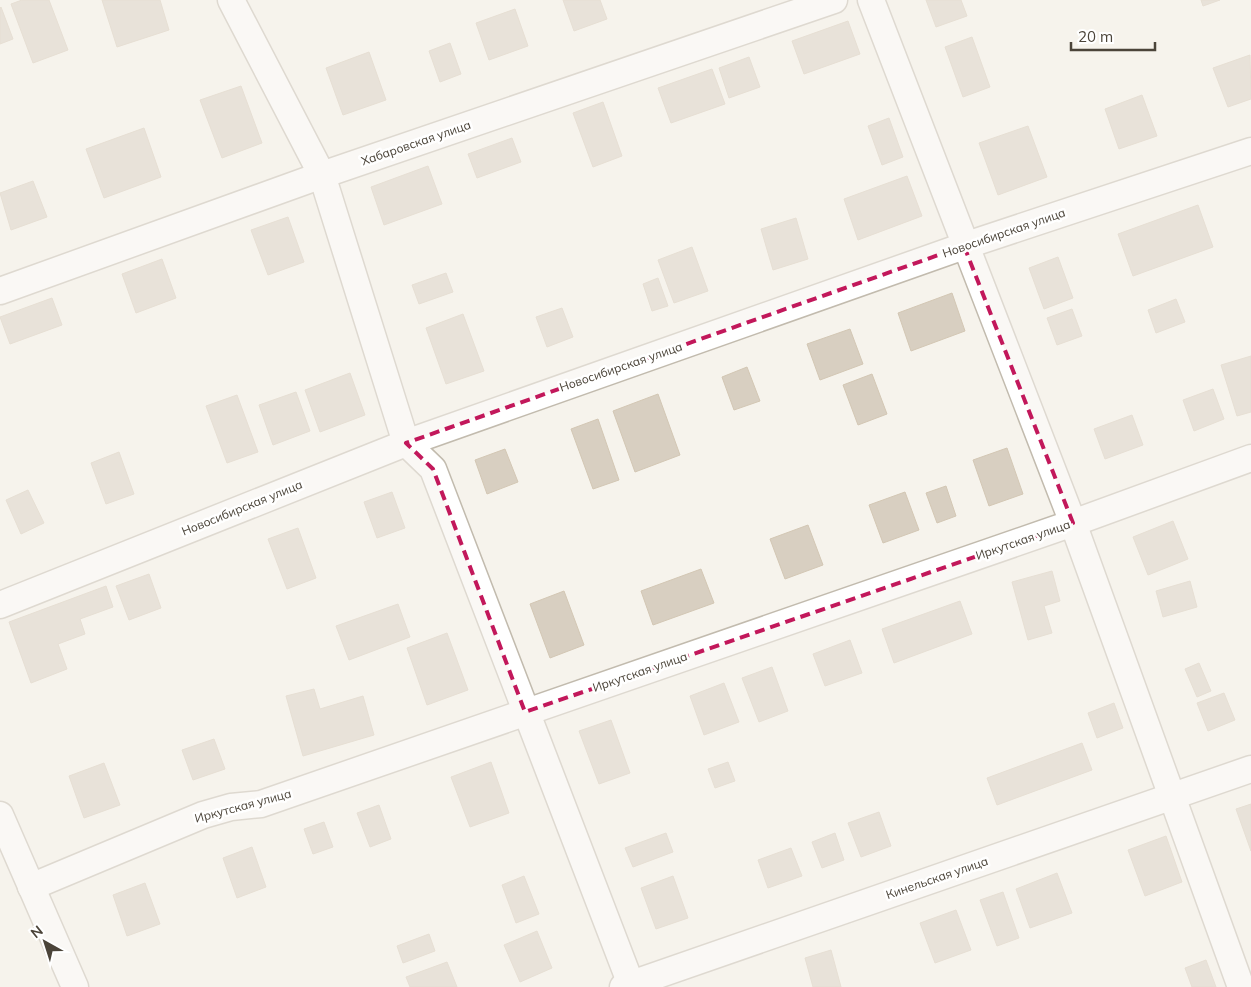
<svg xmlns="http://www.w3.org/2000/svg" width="1251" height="987" font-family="Mulish,sans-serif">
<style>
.building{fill:#d8cfc1;stroke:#d3c7b4}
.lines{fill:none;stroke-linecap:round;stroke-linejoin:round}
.street-casing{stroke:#c2bbae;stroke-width:29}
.street{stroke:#fff;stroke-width:26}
.marked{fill:none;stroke:#c2185b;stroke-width:4;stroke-dasharray:10 6;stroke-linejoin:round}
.labels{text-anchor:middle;stroke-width:5;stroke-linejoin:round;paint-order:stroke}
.street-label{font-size:12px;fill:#4b4439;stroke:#fff}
</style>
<rect width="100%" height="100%" fill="#f6f3ec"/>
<g class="building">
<path d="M22,0H49L68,50L33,63L11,4Z"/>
<path d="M102,0H160L169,30L117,47Z"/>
<path d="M563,0H600L607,19L574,31Z"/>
<path d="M926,0H961L967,16L936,27Z"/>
<path d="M1201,0H1220L1203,6Z"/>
<path d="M1,7L13,39L0,44V8Z"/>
<path d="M515,9L528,46L489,60L476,23Z"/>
<path d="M848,21L860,54L804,74L792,41Z"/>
<path d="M972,37L990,87L963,97L945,47Z"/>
<path d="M450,43L461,74L440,82L429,51Z"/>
<path d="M369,52L386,100L343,115L326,68Z"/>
<path d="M1250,55L1251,99L1228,107L1213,68Z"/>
<path d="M749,57L760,87L729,98L719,68Z"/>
<path d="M712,69L725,104L671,123L658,88Z"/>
<path d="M241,86L262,143L222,158L200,100Z"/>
<path d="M1142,95L1157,136L1119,149L1105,109Z"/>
<path d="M603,102L622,156L593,167L573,113Z"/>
<path d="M889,118L903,157L882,165L868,126Z"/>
<path d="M1028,126L1047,177L998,195L979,143Z"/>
<path d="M144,128L161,177L104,198L86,149Z"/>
<path d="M512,138L521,162L477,178L468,154Z"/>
<path d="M428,166L442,204L384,225L371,187Z"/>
<path d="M907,176L922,216L858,240L844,199Z"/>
<path d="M33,181L47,217L11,230L0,193Z"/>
<path d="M1198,205L1213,247L1133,276L1118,234Z"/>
<path d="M288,217L304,262L268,275L251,230Z"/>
<path d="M796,218L808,259L773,270L761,229Z"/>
<path d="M692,247L708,291L674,303L658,260Z"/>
<path d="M1058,257L1073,298L1044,309L1029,268Z"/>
<path d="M162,259L176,298L136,313L122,274Z"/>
<path d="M446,273L453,292L419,304L412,285Z"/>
<path d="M658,278L668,306L652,311L643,284Z"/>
<path d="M952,293L965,331L911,351L898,313Z"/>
<path d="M52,298L62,325L10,344L0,317Z"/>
<path d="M1176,299L1185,322L1156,333L1148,310Z"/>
<path d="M562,308L573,337L547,347L536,317Z"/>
<path d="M1072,309L1082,336L1057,345L1047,318Z"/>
<path d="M463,314L484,371L446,384L426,328Z"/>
<path d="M850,329L863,364L820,380L807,344Z"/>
<path d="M1251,356V412L1237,416L1221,365Z"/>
<path d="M747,367L760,401L734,410L722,377Z"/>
<path d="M350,373L365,415L320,432L305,390Z"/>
<path d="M872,374L887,414L858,425L843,385Z"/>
<path d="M1213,389L1224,419L1194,431L1183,400Z"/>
<path d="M296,392L310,431L273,445L259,405Z"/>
<path d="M658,394L680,455L635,472L613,411Z"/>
<path d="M237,395L258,452L227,463L206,406Z"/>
<path d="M1132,415L1143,445L1105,459L1094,429Z"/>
<path d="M598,419L619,480L593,489L571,429Z"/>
<path d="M1007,448L1023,494L989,506L973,460Z"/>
<path d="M505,449L518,482L487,494L475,460Z"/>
<path d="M119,452L134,494L106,504L91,463Z"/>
<path d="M946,486L956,516L937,523L926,493Z"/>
<path d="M28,490L44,523L21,534L6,500Z"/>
<path d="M392,492L405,528L377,538L364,502Z"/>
<path d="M905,492L919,530L883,543L869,505Z"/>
<path d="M1173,521L1188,559L1148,575L1133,537Z"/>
<path d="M808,525L823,565L785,579L770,539Z"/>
<path d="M298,528L316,578L287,589L268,539Z"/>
<path d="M701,569L714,603L653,625L641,591Z"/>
<path d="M1052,571L1060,601L1044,606L1052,633L1028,640L1012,582Z"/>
<path d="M149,574L161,608L129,620L116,586Z"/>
<path d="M1190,581L1197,607L1163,617L1156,591Z"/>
<path d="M106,586L113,607L80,619L85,634L58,644L67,669L31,683L9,622Z"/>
<path d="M564,591L584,645L550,658L530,604Z"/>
<path d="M960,601L972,634L894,663L882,629Z"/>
<path d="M398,604L410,637L349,660L336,626Z"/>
<path d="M447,633L468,690L427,705L407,648Z"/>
<path d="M850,640L862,673L825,686L813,654Z"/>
<path d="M1199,663L1211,691L1197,697L1185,669Z"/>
<path d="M772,667L788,711L759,722L742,678Z"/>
<path d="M724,683L739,722L704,735L690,696Z"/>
<path d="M314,689L320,709L363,696L374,735L303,756L286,696Z"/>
<path d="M1224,693L1235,720L1208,731L1197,703Z"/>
<path d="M1114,703L1123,728L1097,738L1088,713Z"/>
<path d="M611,720L630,773L599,784L579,731Z"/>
<path d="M214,739L225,769L193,780L182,750Z"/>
<path d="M1082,743L1092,770L997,805L987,778Z"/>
<path d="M491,762L509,813L470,827L451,777Z"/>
<path d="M728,762L735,781L715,788L708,769Z"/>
<path d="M104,763L120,805L84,818L69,776Z"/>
<path d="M1251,804V851L1236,809Z"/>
<path d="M379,805L391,839L370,847L357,813Z"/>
<path d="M879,812L891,846L861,857L848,823Z"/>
<path d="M324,822L333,847L313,854L304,829Z"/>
<path d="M666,833L673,852L633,867L625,848Z"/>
<path d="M835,833L844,860L822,868L812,842Z"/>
<path d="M1166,836L1182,882L1145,896L1128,850Z"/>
<path d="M252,847L266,887L237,898L223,858Z"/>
<path d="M791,848L802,876L768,888L758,860Z"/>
<path d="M1057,873L1072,913L1030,928L1016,889Z"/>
<path d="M524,876L539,914L516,923L502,885Z"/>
<path d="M673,876L688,918L656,929L641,888Z"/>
<path d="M145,883L160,924L127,936L113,895Z"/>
<path d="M1003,892L1019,938L997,946L980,900Z"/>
<path d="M956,910L971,950L935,963L920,923Z"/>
<path d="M537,931L552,968L520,982L504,945Z"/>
<path d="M429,934L435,951L403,963L397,946Z"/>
<path d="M831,950L841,987H813L805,958Z"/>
<path d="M1206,960L1216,987H1192L1185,968Z"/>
<path d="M447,962L457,987H410L406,977Z"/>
</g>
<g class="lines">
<g class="street-casing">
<g id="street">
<path d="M231,0L322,175L406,443L433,469L632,987"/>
<path d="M871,0L1073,523L1241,987"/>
<path d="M0,291L322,175L834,0"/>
<path d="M0,605L406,443L964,246L1251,151"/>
<path d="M0,815L75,987"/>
<path d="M31,887L203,815L231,807L261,804L1073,523L1251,458"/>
<path d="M623,987L1251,769"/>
</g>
</g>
<use href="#street" class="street"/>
</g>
<path d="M0 0H1251V987H0ZM964,246L1073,523L525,712L433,469L406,443Z" fill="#f6f3ec" fill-opacity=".55" fill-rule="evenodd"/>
<path class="marked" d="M964,246L1073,523L525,712L433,469L406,443Z"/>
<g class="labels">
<g class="street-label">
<text transform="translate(416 143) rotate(-19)" y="4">Хабаровская улица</text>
<text transform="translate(1004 233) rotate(-19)" y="4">Новосибирская улица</text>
<text transform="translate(621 367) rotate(-19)" y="4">Новосибирская улица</text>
<text transform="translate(242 508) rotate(-22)" y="4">Новосибирская улица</text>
<text transform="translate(1023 540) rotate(-19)" y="4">Иркутская улица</text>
<text transform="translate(640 672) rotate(-19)" y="4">Иркутская улица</text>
<text transform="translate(243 806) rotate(-15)" y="4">Иркутская улица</text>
<text transform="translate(937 878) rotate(-19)" y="4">Кинельская улица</text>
</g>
</g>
<g transform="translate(45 942) rotate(321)" stroke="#ffffff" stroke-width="4" paint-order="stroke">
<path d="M0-4L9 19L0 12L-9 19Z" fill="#4b4439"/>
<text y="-8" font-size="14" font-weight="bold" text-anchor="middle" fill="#4b4439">N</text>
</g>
<path d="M1071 42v8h84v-8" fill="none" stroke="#4b4439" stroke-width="2.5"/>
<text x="1078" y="42" font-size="15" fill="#4b4439" stroke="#ffffff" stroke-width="4" paint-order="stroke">20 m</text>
</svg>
